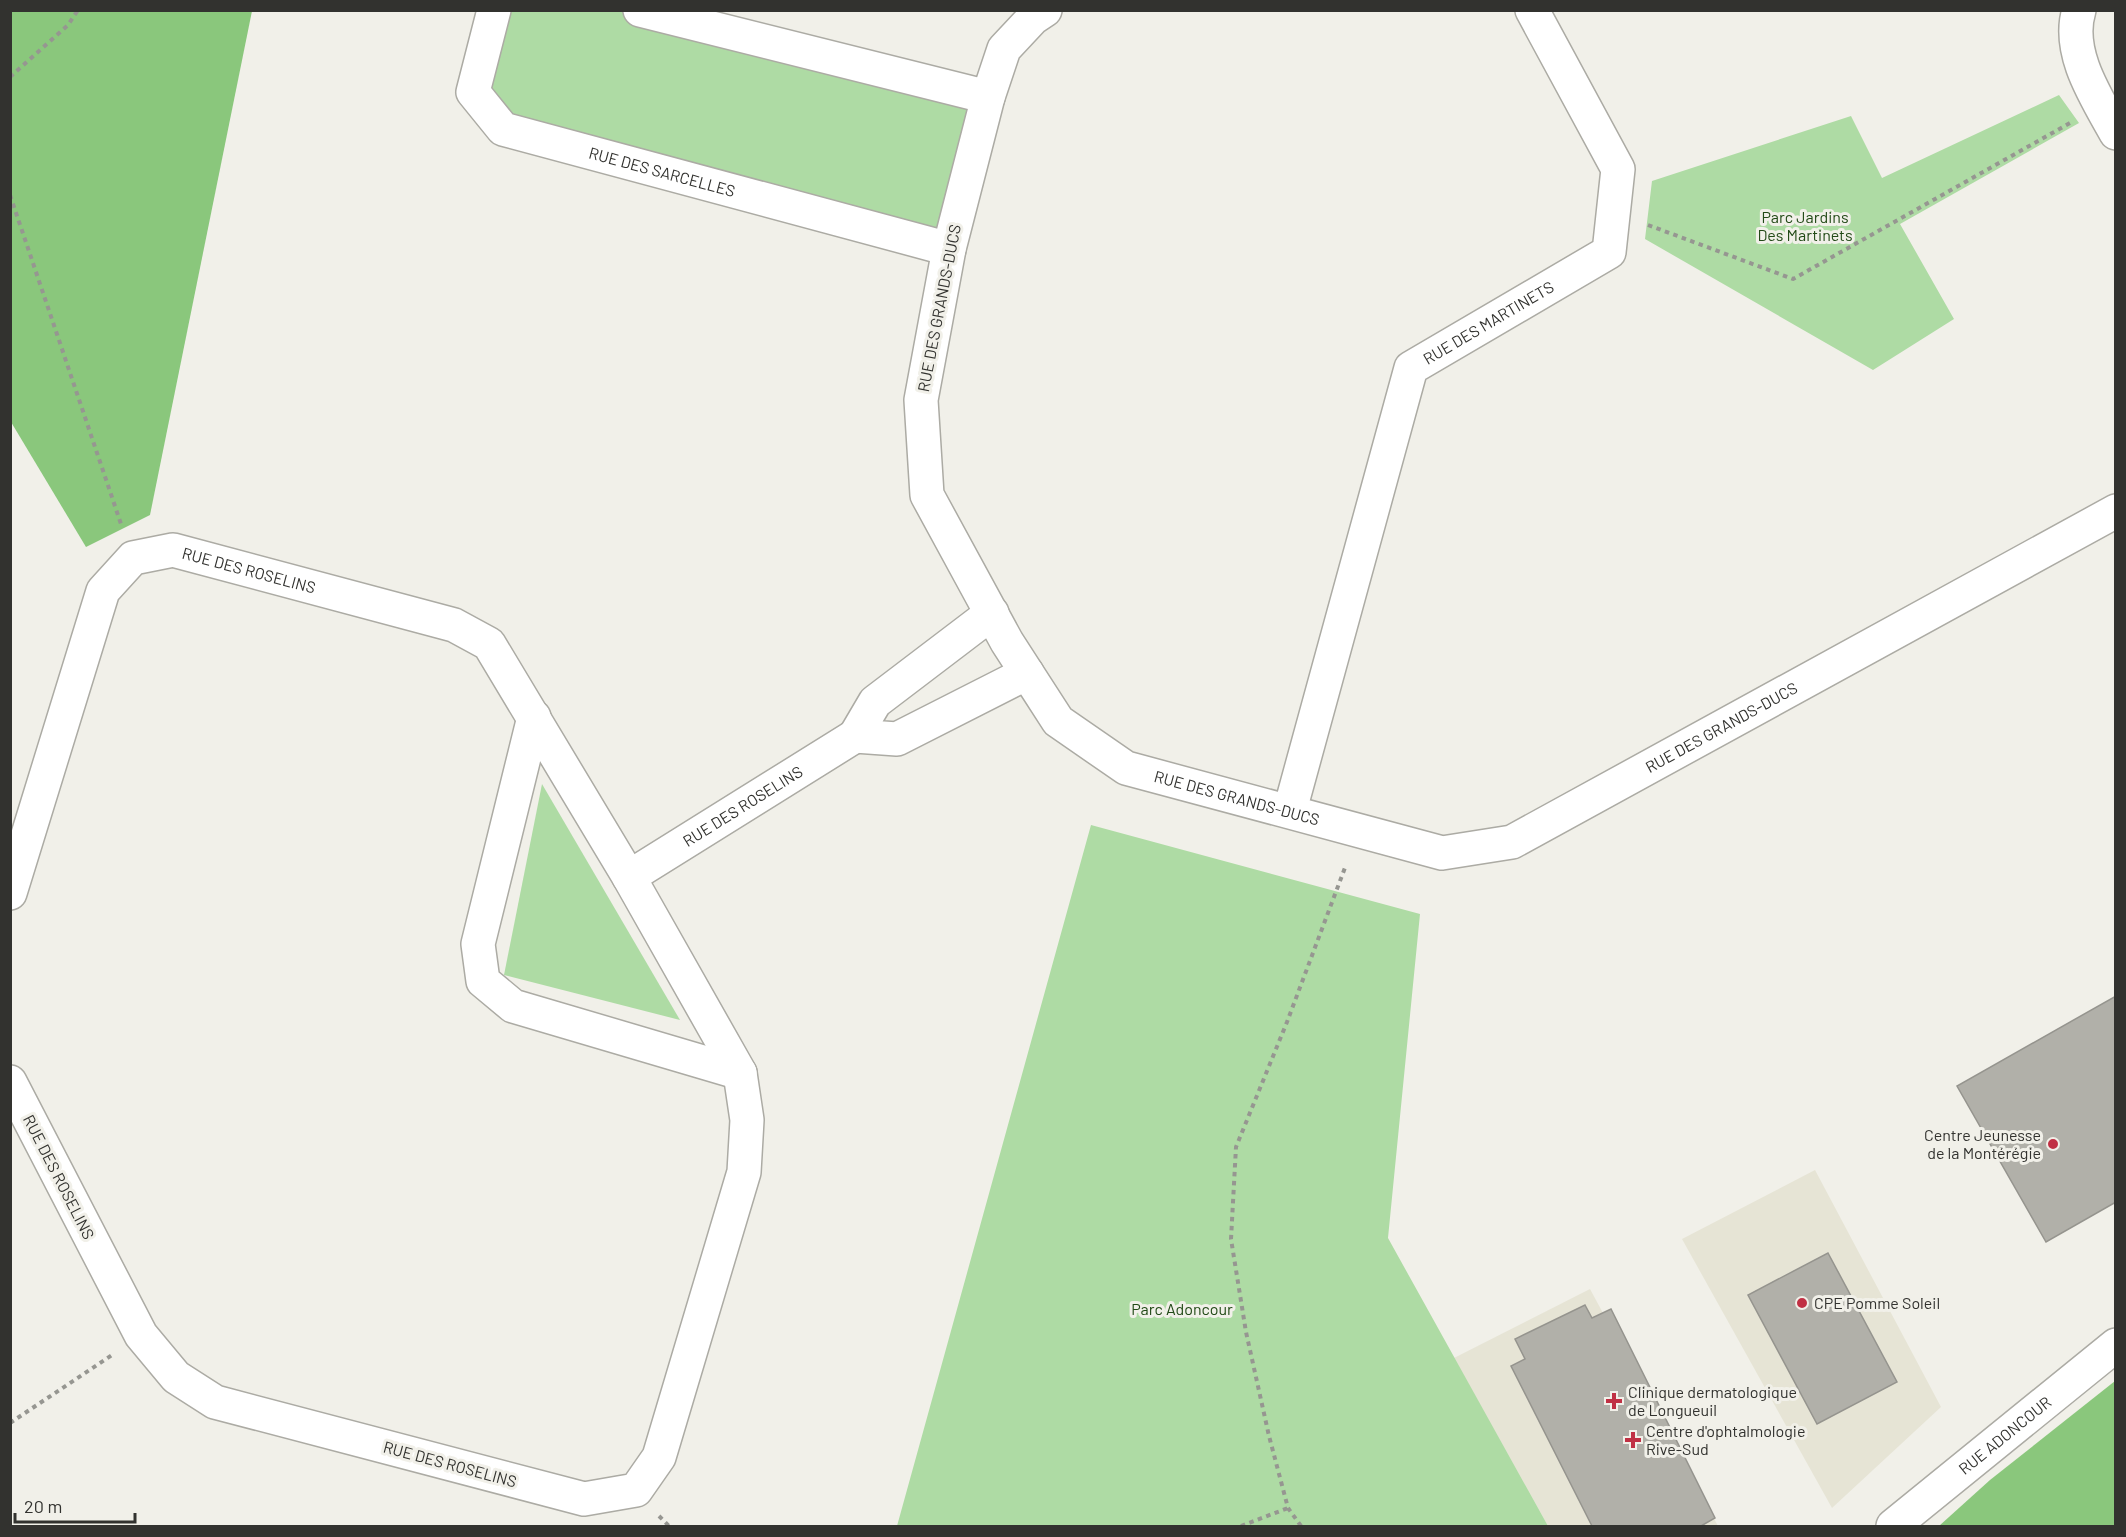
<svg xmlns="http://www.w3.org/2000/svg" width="2126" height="1537" font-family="Barlow,sans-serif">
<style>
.built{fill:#e6e4d5}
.green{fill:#aedba4}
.forest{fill:#8ac77c}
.building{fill:#b1b0a9;stroke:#95948e;stroke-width:1.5}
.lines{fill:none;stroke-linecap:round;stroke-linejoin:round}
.minor-casing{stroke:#acaba4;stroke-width:36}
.tertiary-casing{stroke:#acaba4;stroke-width:36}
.path{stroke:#969691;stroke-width:4;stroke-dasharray:4.5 4.5;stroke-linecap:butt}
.minor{stroke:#fff;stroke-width:33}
.tertiary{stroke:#fff;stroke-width:33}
.poi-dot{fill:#c03044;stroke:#f1f0e9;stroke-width:2}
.labels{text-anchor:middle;stroke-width:6;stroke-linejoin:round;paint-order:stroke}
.street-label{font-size:16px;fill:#32322f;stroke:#f1f0e9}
.park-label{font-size:16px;fill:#224a17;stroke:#f1f0e9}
.poi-label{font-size:16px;fill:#32322f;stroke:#f1f0e9;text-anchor:start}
</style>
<rect width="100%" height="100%" fill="#f1f0e9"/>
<g class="built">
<path d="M1815,1170L1941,1407L1832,1508L1682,1239Z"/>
<path d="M1590,1289L1718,1526H1548L1454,1358Z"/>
</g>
<g class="green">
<path d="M640,10L988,97L949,249L503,129L473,92L494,11Z"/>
<path d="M2059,95L2079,123L1900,224L1954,319L1873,370L1645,239L1652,181L1851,116L1882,178Z"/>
<path d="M542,784L680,1020L504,975Z"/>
<path d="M1091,825L1420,914L1388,1238L1548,1526H897Z"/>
</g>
<g class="forest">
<path d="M11,10L252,11L150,515L86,547L11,422Z"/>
<path d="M2115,1381V1526H1939L1990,1480Z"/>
</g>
<g class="building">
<path d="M2116,996V1202L2046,1242L1957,1086Z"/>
<path d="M1828,1253L1897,1382L1817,1424L1748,1295Z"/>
<path d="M1585,1305L1592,1318L1611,1309L1715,1518L1701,1526H1592L1511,1366L1525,1359L1515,1339Z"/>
</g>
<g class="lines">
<g class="minor-casing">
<g id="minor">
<path id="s1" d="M494,10L473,92L503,129L949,249"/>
<path d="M640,10L988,97"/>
<path id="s2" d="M1045,10L1033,18L1004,49L988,97L949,249L921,400L927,495L1007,642L1058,721L1126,768L1442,853L1512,842L2116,511"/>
<path d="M2079,10C2066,52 2096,97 2116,133"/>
<path d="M992,613L875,702L855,736L897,739L1027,673"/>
<path d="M534,717L478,944L483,981L513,1006L740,1073"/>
<path id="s3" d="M1290,810L1411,368L1609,252L1618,169L1532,10"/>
<path id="s4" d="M629,877L855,736"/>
<path id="s5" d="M10,893L103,591L133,558L173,550L454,625L489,644L629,877L740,1073L747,1120L744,1172L659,1457L636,1490L584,1499L215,1402L176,1377L141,1335L10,1082"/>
</g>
</g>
<g class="tertiary-casing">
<g id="tertiary">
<path id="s6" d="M1893,1526L2116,1345"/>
</g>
</g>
<g class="path">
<path d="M10,77L68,25L78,10"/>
<path d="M10,195L121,524"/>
<path d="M1648,225L1793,279L2070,123"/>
<path d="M10,1423L112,1355"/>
<path d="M659,1516L669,1526"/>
<path d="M1241,1526L1288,1508"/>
<path d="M1301,1526L1288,1508L1269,1436L1246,1332L1231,1239L1236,1147L1287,1022L1346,865"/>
</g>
<use href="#minor" class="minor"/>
<use href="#tertiary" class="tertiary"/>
</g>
<g class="poi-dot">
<circle cx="2053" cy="1144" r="6"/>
<circle cx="1802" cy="1303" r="6"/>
<path d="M1611 1392h6v6h6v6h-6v6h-6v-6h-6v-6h6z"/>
<path d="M1630 1431h6v6h6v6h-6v6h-6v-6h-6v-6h6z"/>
</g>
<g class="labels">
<g class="street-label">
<text dy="6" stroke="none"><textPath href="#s1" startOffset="297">RUE DES SARCELLES</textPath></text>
<text transform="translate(939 308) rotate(-79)" y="6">RUE DES GRANDS-DUCS</text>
<text dy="6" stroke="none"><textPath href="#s3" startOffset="548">RUE DES MARTINETS</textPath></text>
<text dy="6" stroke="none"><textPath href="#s5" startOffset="480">RUE DES ROSELINS</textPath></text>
<text dy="6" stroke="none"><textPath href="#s2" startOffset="1494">RUE DES GRANDS-DUCS</textPath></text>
<text dy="6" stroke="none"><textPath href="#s2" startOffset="972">RUE DES GRANDS-DUCS</textPath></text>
<text dy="6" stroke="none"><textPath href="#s4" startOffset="134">RUE DES ROSELINS</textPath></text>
<text transform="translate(59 1177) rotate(63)" y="6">RUE DES ROSELINS</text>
<text dy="6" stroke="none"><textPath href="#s6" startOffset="144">RUE ADONCOUR</textPath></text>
<text transform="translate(450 1464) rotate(15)" y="6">RUE DES ROSELINS</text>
</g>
<g class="park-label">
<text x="1805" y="223">Parc Jardins<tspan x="1805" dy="18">Des Martinets</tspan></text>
<text x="1182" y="1315">Parc Adoncour</text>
</g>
<g class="poi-label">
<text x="2041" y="1141" text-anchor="end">Centre Jeunesse<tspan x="2041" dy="18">de la Montérégie</tspan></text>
<text x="1814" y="1309">CPE Pomme Soleil</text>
<text x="1628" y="1398">Clinique dermatologique<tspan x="1628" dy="18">de Longueuil</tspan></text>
<text x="1646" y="1437">Centre d'ophtalmologie<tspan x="1646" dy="18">Rive-Sud</tspan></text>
</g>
</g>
<rect width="2126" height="1537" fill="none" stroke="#32322f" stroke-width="24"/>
<path d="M15 1513v9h120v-9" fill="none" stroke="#32322f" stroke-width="3"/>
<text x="24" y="1513" font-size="18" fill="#32322f" stroke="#f1f0e9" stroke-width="4.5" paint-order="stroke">20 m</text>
</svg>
